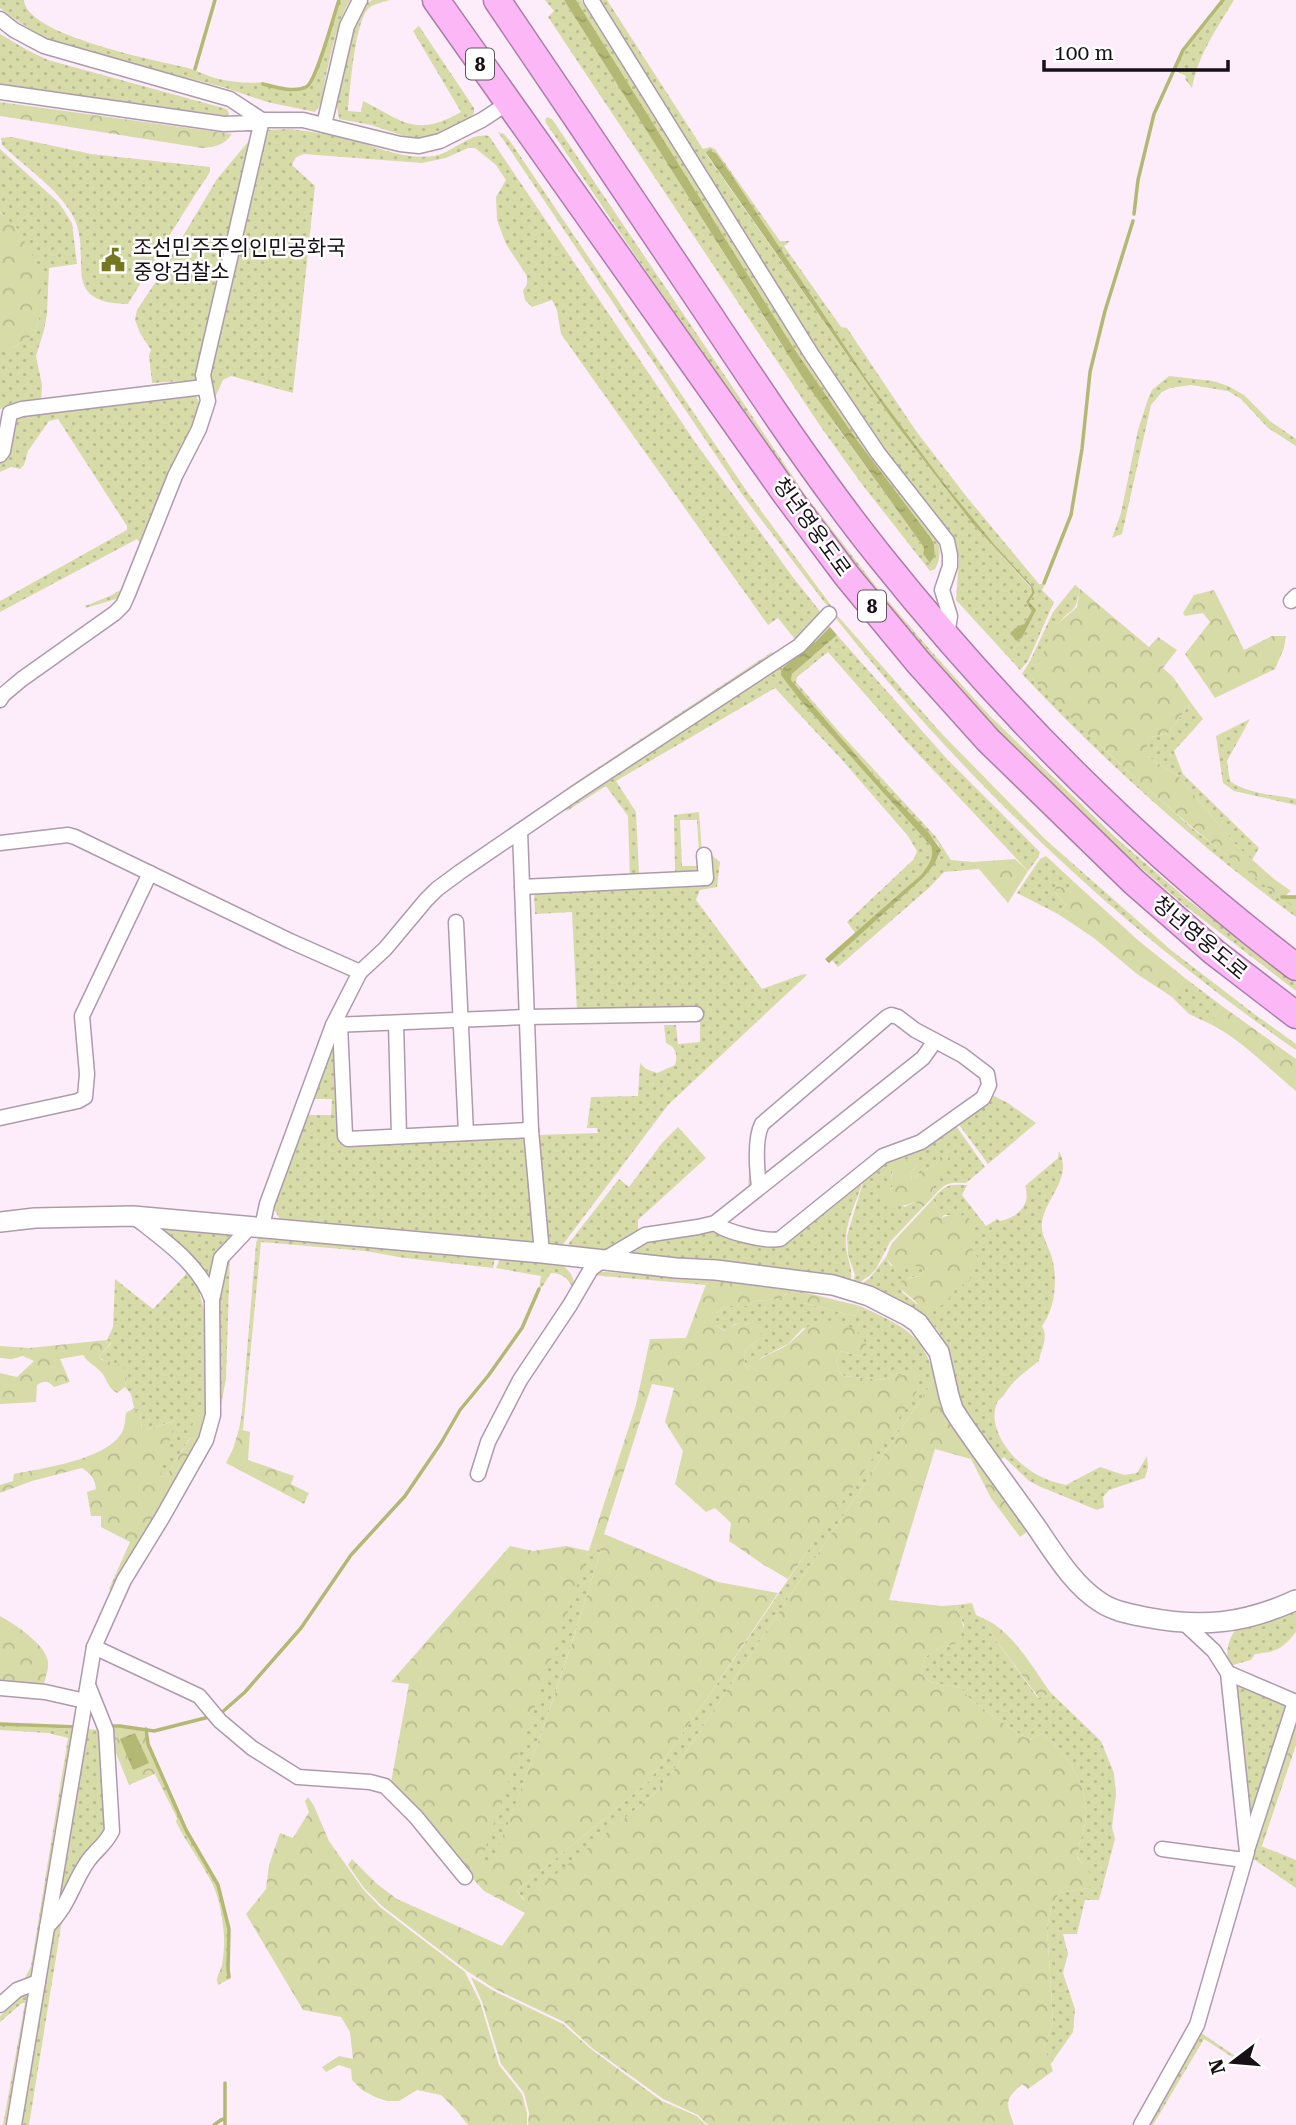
<svg xmlns="http://www.w3.org/2000/svg" width="1296" height="2125" font-family="'Roboto Serif','Noto Sans KR',serif">
<style>
.grass{fill:url(#grass-dots);fill-rule:evenodd}
.forest{fill:url(#forest-crowns)}
.water{fill:url(#water-ripples)}
.lines{fill:none;stroke-linecap:round;stroke-linejoin:round}
.stream{stroke:#b3b873;stroke-width:3.5}
.street-casing{stroke:#ad9bab;stroke-width:17}
.secondary-casing{stroke:#ad9bab;stroke-width:22}
.highway-casing{stroke:#ac7da8;stroke-width:29}
.street{stroke:#fff;stroke-width:14}
.secondary{stroke:#fff;stroke-width:19}
.highway{stroke:#fcb8f6;stroke-width:26}
.labels{text-anchor:middle;stroke-width:5;stroke-linejoin:round;paint-order:stroke}
.shield{fill:#fff;stroke:#5d585c;stroke-width:2}
.shield-label{font-size:19px;font-weight:bold;fill:#171016}
.poi-label{font-size:21px;fill:#171016;stroke:#fff;text-anchor:start}
.street-label{font-size:21px;fill:#171016;stroke:#fff}
</style>
<defs>
<pattern id="grass-dots" width="8" height="8" patternUnits="userSpaceOnUse" patternTransform="scale(1.75)"><rect width="8" height="8" fill="#d7dba8"/><path d="M2 2h.1M6 6h.1" fill="none" stroke="#b8bb90" stroke-width="1.8" stroke-linecap="round"/></pattern>
<pattern id="forest-crowns" width="20" height="18" patternUnits="userSpaceOnUse" patternTransform="scale(1.75)"><rect width="20" height="18" fill="#d7dba8"/><path d="M2 6a3 3 0 1 1 6 0M12 15a3 3 0 1 1 6 0" fill="none" stroke="#b8bb90"/></pattern>
<pattern id="water-ripples" width="26" height="14" patternUnits="userSpaceOnUse" patternTransform="scale(1.75)"><rect width="26" height="14" fill="#b3b873"/><path d="M2 4q2-2 4 0t4 0M15 11q2-2 4 0t4 0" fill="none" stroke="#999d63"/></pattern>
</defs>
<rect width="100%" height="100%" fill="#fdedfb"/>
<g class="grass">
<path d="M0,0H24C26,35 154,60 184,67C195,69 204,75 215,78C230,82 248,84 263,82V85C276,88 294,94 307,88C317,83 335,14 340,0H350C337,22 332,51 326,75C323,88 324,103 315,112L267,102L226,88L58,44C37,34 18,22 0,8Z"/>
<path d="M372,0H390C384,2 375,3 369,8C355,20 350,90 348,111L361,112L363,101C404,121 415,138 461,112L413,31L419,26L474,108V113L467,121L436,136L423,138H410L371,125L339,119L337,107L351,32L363,6Z"/>
<path d="M545,0H564L574,15L781,344L837,427L920,542L924,548L923,554L931,562L935,556L934,544L931,538L854,436L793,347L576,0H581L830,393L936,538C941,548 941,559 935,569L930,571L861,483L823,430L548,17L554,11Z"/>
<path d="M599,0H607L703,149L710,147L715,149L780,241H790L784,246L841,327L847,328L916,431L966,496L1039,584H1045L1042,590L1054,602L1028,661L1020,670L956,600L959,558L953,539L884,448L830,369ZM708,150L716,153L731,174L868,381L944,483L994,544L1033,587L1035,594L1029,602L1035,611L1022,638L1016,641L1010,633L1015,628L1023,625L1033,610L1026,602L1032,593L1031,588L973,524L892,419L706,154Z"/>
<path d="M1224,0H1234C1217,28 1198,55 1192,88L1185,79L1186,76L1174,70L1184,51Z"/>
<path d="M0,34L29,51L48,60L227,109L229,114L226,116L0,84Z"/>
<path d="M547,117L552,119L806,496L878,589L931,651L990,716L1115,837L1188,900L1296,983V991L1184,905L1111,842L985,721L873,593L722,384L546,123L545,120Z"/>
<path d="M289,129C309,131 329,134 349,139C378,147 403,160 434,156C453,153 469,132 489,136L695,442L792,576L819,610L821,615L798,643L778,618L768,625L561,334L557,310L552,300L532,307L525,300L523,291L527,284V276L506,244L497,220L496,197L506,180L496,165L475,148H468L446,158L422,163L304,154L296,157L292,165L315,186L293,393L231,376L223,380L205,420L208,385L265,130Z"/>
<path d="M498,132L504,134L510,141L748,493L833,608L831,611L744,497Z"/>
<path d="M253,136L196,380L152,383L149,355L151,350L140,333L135,320L137,310L155,283L217,179Z"/>
<path d="M12,137L91,154L210,167V172C181,215 155,260 128,304C58,303 93,259 74,218C61,191 24,166 2,145L1,138Z"/>
<path d="M0,149L59,203L72,223L77,264L49,268L47,314L44,330L36,356L42,385L41,403L0,409V348H12L35,334L41,310V271L2,213L0,212Z"/>
<path d="M1169,376L1213,381L1228,386L1244,395L1270,421L1296,439V446L1268,428L1241,399L1228,391L1191,385L1170,388L1162,392L1151,405L1122,534L1112,538L1121,513L1138,430L1148,399L1152,390Z"/>
<path d="M195,394L200,404V416L126,596L86,608L85,606L110,596L124,588L142,546L137,539L0,612V601L127,530V526L58,419L49,421L28,451L24,465L20,469L11,467L0,472V460L18,414Z"/>
<path d="M1075,585L1080,589C1075,616 1072,606 1058,624C1050,634 1050,639 1046,649C1042,659 1034,667 1032,678L1108,753L1193,829L1296,909V917C1197,845 1106,763 1022,674L1030,661L1053,612Z"/>
<path d="M836,614L942,734L1046,840L1171,950L1253,1013L1296,1044V1050C1123,930 965,782 834,616Z"/>
<path d="M827,622L830,627L782,675L800,700L931,846L933,853L932,860L921,875L856,934L847,922L914,859L917,851L908,836L843,761L775,688L616,781L636,812L639,875L675,872L674,815L699,812L702,853H699L697,820H680L682,866H699L700,875L630,881L628,816L606,786L567,811L564,806Z"/>
<path d="M837,635L947,759L1040,852L1038,858L1028,871L906,741L828,652L797,677L796,682L842,735L936,837L951,860L973,862L979,869L944,872L930,887L838,967L832,960L924,877L939,856V845L883,786L791,680L792,674Z"/>
<path d="M772,652L776,658L570,793L567,788Z"/>
<path d="M1191,703L1203,719L1174,751L1183,774L1259,848L1252,860L1237,846L1179,777L1147,756V738L1168,733Z"/>
<path d="M1250,719L1227,761L1230,781C1248,794 1275,795 1296,799V805L1234,791L1223,783L1216,736Z"/>
<path d="M709,853L720,862L717,887L700,890L696,900L762,989L804,974L807,975L668,1105L558,1251L549,1244L546,1238L538,1135L598,1133L597,1128H587L591,1097L638,1096L640,1063L646,1069L657,1073L675,1065C678,1055 676,1047 666,1043L664,1025H676L678,1044L700,1042V1011L577,1010L572,912L535,914L534,893L708,884Z"/>
<path d="M1046,856L1074,882L1067,890L1057,885L1054,891L1066,905L1058,914L1017,893L1040,859Z"/>
<path d="M1185,978L1222,1006L1210,1024L1189,1014L1172,997Z"/>
<path d="M333,1047L341,1144L528,1136L537,1245L282,1222L273,1208L305,1115H331L332,1099H315L311,1097Z"/>
<path d="M811,1073L813,1075L756,1125L751,1187L747,1193L720,1215L705,1223L644,1233L609,1253L600,1256L565,1253L569,1243L619,1179L629,1187L662,1143L678,1127L706,1158L638,1220V1229L644,1227L710,1218L748,1189L752,1130L755,1121Z"/>
<path d="M988,1093L1008,1103L1036,1123L988,1164L957,1122Z"/>
<path d="M954,1123L985,1167L966,1183C947,1182 945,1183 932,1198L933,1188L945,1166L937,1163L912,1179L910,1173L917,1165L907,1159C894,1167 889,1170 893,1186L890,1190L904,1207L915,1202L923,1207L890,1242L876,1269L869,1276L851,1288L855,1275L848,1255L847,1236L864,1179L885,1159Z"/>
<path d="M1059,1151C1073,1178 1046,1197 1042,1222C1040,1235 1049,1246 1052,1258C1058,1280 1055,1309 1042,1326C1049,1338 1041,1349 1039,1361C1025,1372 1013,1380 1004,1395C1002,1398 998,1400 997,1403C987,1426 1009,1456 1027,1468C1038,1477 1052,1482 1066,1485L1100,1467L1124,1475L1137,1473L1147,1456L1148,1468L1145,1478L1109,1490L1103,1497L1104,1507L1097,1510L1041,1487L1029,1481L1004,1457L997,1463C985,1446 970,1429 960,1411C947,1386 954,1351 936,1328C922,1312 875,1297 855,1288L870,1278L886,1257L890,1265C905,1270 910,1263 922,1266L924,1272L919,1276L908,1278L902,1292L918,1305L955,1290L969,1280L967,1269L978,1259L970,1245V1236L952,1215H944L941,1218L933,1199C946,1184 948,1184 967,1185L962,1195L986,1226L997,1219L1000,1221C1017,1218 1032,1204 1025,1186L1058,1158Z"/>
<path d="M862,1177V1183C857,1201 847,1219 846,1237C844,1258 855,1266 850,1287L634,1260L626,1252L644,1240L713,1231L773,1243Z"/>
<path d="M145,1223L239,1235L213,1273L206,1277Z"/>
<path d="M259,1235L495,1259L493,1268L405,1258L365,1251L261,1242L243,1430L239,1429L242,1412L256,1243Z"/>
<path d="M230,1255L226,1379L220,1411L216,1417L220,1323V1278Z"/>
<path d="M500,1259L562,1265C572,1272 576,1281 574,1293C571,1281 564,1273 551,1273L542,1287L539,1289L541,1276L496,1268Z"/>
<path d="M189,1271L198,1287L206,1318V1412L166,1476L159,1477L174,1421L142,1431L140,1413L134,1408L131,1394L125,1387L127,1376L99,1357L111,1343L107,1340L113,1327L115,1279L153,1309Z"/>
<path d="M593,1271L708,1279L706,1285L591,1275Z"/>
<path d="M790,1290L803,1292V1303L855,1316L860,1306C900,1325 922,1331 935,1378L671,1774L653,1795L525,1900L517,1891L649,1781L708,1697L919,1388L905,1374L883,1380L844,1376L839,1371L836,1360L841,1351L859,1356L869,1350L803,1328L788,1344L762,1357L753,1367L747,1369L744,1359L746,1349L759,1339L749,1323L735,1324L726,1331L716,1326V1313L730,1306H746L754,1301L781,1299Z"/>
<path d="M590,1547L601,1550C568,1656 534,1763 491,1866L481,1858Z"/>
<path d="M972,1603L976,1615L985,1619L992,1635L1038,1698L1051,1693L1101,1741L1114,1773L1116,1795L1112,1827L1115,1839L1099,1900H1085L1077,1934H1063L1068,1954L1063,1973L1075,2009L1073,2032L1050,2065L1044,2046L1053,2023L1047,1927L1051,1908L1059,1893L1089,1888L1084,1867L1077,1856C1079,1843 1086,1826 1086,1813C1086,1783 1066,1751 1042,1734L1029,1739L1014,1731L971,1700L961,1688L930,1682L921,1673L924,1658L941,1647L958,1643L964,1625L956,1605Z"/>
<path d="M1296,1606V1632C1282,1649 1277,1652 1255,1654L1251,1660L1229,1666C1225,1656 1228,1636 1237,1629Z"/>
<path d="M1237,1685L1289,1707L1251,1825L1234,1687Z"/>
<path d="M0,1725L76,1729L36,1970L27,1982L25,1978L31,1966L68,1738L48,1733L0,1730Z"/>
<path d="M86,1729L102,1730L107,1830L57,1913Z"/>
<path d="M159,1772L185,1830L217,1886L228,1929L227,1970L229,1979L218,1985C215,1977 220,1973 222,1965C224,1953 225,1939 223,1926C222,1912 217,1891 210,1879C199,1859 186,1842 176,1822L177,1818L155,1774Z"/>
<path d="M1256,1844L1296,1860V1888L1252,1858Z"/>
<path d="M63,1914L29,2125H20L54,1927Z"/>
<path d="M31,1992L10,2125H3L25,2003H22L0,2022V2016L26,1993Z"/>
<path d="M1200,2032L1238,2058L1237,2060L1204,2039L1153,2125H1145Z"/>
</g>
<g class="forest">
<path d="M0,102L232,134C224,145 216,147 202,148L0,116Z"/>
<path d="M0,212L17,228L41,271V310L35,334L12,348H0Z"/>
<path d="M1080,589L1149,647L1158,637L1177,650L1163,668L1173,677L1191,703L1168,733L1147,738V756L1179,777L1237,846L1274,879L1291,891L1282,898H1296V909C1202,839 1113,762 1032,678L1031,675L1047,646L1048,637L1053,628L1077,607Z"/>
<path d="M1214,590L1244,650L1272,636H1286L1284,648L1275,669L1215,698L1185,654L1210,622L1203,613L1185,616L1183,613L1194,595Z"/>
<path d="M1015,859L1028,871L1008,903L973,862Z"/>
<path d="M1074,882L1139,941L1185,978L1172,997L1137,974L1094,938L1058,914L1066,905L1054,891L1057,885L1067,890Z"/>
<path d="M1222,1006L1296,1059V1091C1269,1069 1241,1039 1210,1024Z"/>
<path d="M945,1155L949,1157L940,1178L933,1188L932,1198L923,1207L915,1202C899,1208 886,1210 880,1189L884,1187L890,1190L893,1187C889,1170 897,1158 915,1159L917,1165L910,1173L912,1179L937,1163L939,1158Z"/>
<path d="M933,1199L941,1218C951,1213 973,1211 973,1228C973,1234 970,1240 970,1245L978,1259L976,1264L968,1269L971,1273L970,1280L955,1290C953,1299 934,1312 925,1314C919,1310 920,1306 915,1301C909,1295 903,1293 899,1285L902,1280L919,1276L924,1272L922,1267C906,1262 897,1277 886,1257L892,1243Z"/>
<path d="M708,1279L790,1290L781,1299L754,1301L746,1306H730L716,1313V1326L725,1331C739,1320 747,1322 763,1327L759,1339L746,1349L744,1359L747,1369C755,1366 758,1360 765,1356C773,1352 782,1349 790,1343C808,1327 815,1314 843,1324C857,1329 864,1337 869,1351L859,1356L841,1351L836,1360L839,1371L844,1376L883,1380L905,1374H916L919,1388L869,1464L788,1579L764,1565L729,1541L731,1523L715,1508L706,1512L675,1484L683,1451L665,1422L674,1388L652,1384L604,1534L718,1582L778,1593L708,1697L649,1781L517,1891L524,1900L653,1795L671,1774L935,1378L946,1419L963,1442L986,1470L1028,1531L1020,1537L991,1498L971,1459L935,1449L889,1600L942,1606L956,1605C962,1621 967,1626 958,1643L941,1647L924,1658L921,1673L930,1682L961,1688L971,1700L1014,1731L1029,1739L1042,1734C1066,1751 1086,1783 1086,1813C1086,1826 1079,1843 1077,1857L1084,1867L1094,1877L1089,1888L1059,1893L1051,1908L1047,1927L1053,2023L1044,2046L1053,2071L1028,2089L1022,2084C1004,2101 1006,2102 1014,2125H708L698,2115L663,2099L634,2078L592,2048L564,2022L495,1989L467,1971L382,1906L364,1888L348,1865L352,1859L377,1884L397,1899L502,1946L525,1913L484,1891L448,1852L391,1782L409,1684L391,1682L510,1546L533,1551L566,1546L589,1551L482,1858L491,1865C534,1763 568,1657 601,1550L590,1547L636,1405L650,1339L686,1338Z"/>
<path d="M803,1292L860,1306L855,1316L803,1303Z"/>
<path d="M107,1340L111,1342L99,1357L102,1360L122,1365L127,1376L125,1387L117,1393C107,1387 108,1381 102,1373C96,1366 88,1363 83,1355L60,1359L70,1382L54,1387C48,1381 45,1380 37,1385L36,1402L0,1404V1373L17,1377L34,1361L23,1356L12,1359L0,1358V1346L29,1348Z"/>
<path d="M134,1408L140,1413L142,1431L175,1421L160,1477L166,1476L189,1440L195,1414L199,1412H206L200,1440L114,1591L109,1589L130,1542L101,1527V1516H91L87,1492L96,1489C95,1479 91,1474 82,1468L32,1481L0,1493V1485L13,1481L14,1474C43,1468 104,1460 121,1434C125,1428 125,1420 126,1413Z"/>
<path d="M239,1429L250,1432L248,1460L294,1476L291,1484L309,1493L304,1504L226,1463L233,1449Z"/>
<path d="M0,1616C14,1624 46,1644 48,1662C49,1668 45,1678 44,1684L0,1682Z"/>
<path d="M985,1619C1014,1633 1033,1668 1051,1693L1039,1698L992,1635Z"/>
<path d="M1296,1722V1745L1262,1846L1256,1844Z"/>
<path d="M121,1727L144,1731L159,1772L129,1785L111,1741L110,1728Z"/>
<path d="M308,1797L314,1806L329,1841L363,1889L380,1907L465,1972L480,2002L499,2065L522,2094L527,2113V2125H468L457,2111L441,2095L417,2090L399,2101H387L375,2097L362,2090L352,2080L351,2069L339,2065L326,2072L322,2067L339,2056L353,2059L350,2032L341,2017L303,2010L246,1914L266,1889L269,1865L280,1833L293,1838L309,1812L305,1801Z"/>
<path d="M471,1977L494,1991L563,2024L591,2049L633,2080L662,2101L697,2116L706,2125H528L529,2113L524,2093L501,2064L482,2002Z"/>
</g>
<g class="water">
<path d="M564,0H576L581,8L793,347L854,436L931,538L934,544L935,556L930,563L923,554L924,548L920,542L806,383Z"/>
<path d="M708,150L716,153L731,174L868,381L944,483L994,544L1033,587L1035,593L1029,602L1036,610L1022,638L1016,641L1010,633L1015,628L1024,624L1032,611L1026,602L1032,593L1031,587L973,524L892,419L706,153Z"/>
<path d="M830,627L837,635L792,674L791,680L883,786L928,832L941,850L935,863L924,877L829,963L825,959L921,875C928,866 935,858 931,846L800,700L781,675V671L785,666L815,642Z"/>
<path d="M135,1733L149,1763L133,1770L120,1739Z"/>
</g>
<g class="lines">
<g class="stream">
<path d="M195,69L215,0"/>
<path d="M263,84C275,87 294,93 306,87C316,83 334,14 339,0"/>
<path d="M1134,214L1138,180L1154,114L1183,50L1223,0"/>
<path d="M1044,583L1071,515L1082,449L1090,372L1105,311L1133,221"/>
<path d="M1282,897H1296"/>
<path d="M220,1714L245,1692L301,1628L351,1555L405,1496L441,1443L460,1410L488,1376L522,1328L539,1289"/>
<path d="M0,1724L78,1727"/>
<path d="M107,1726H120L154,1731L213,1716"/>
<path d="M146,1729L148,1744L186,1830L218,1885L229,1929L228,1969L229,1977"/>
<path d="M225,2083V2125"/>
<path d="M214,2125L221,2120L224,2119"/>
</g>
<g class="street-casing">
<g id="street">
<path d="M591,0L812,355L878,453L947,541L950,555V566L942,590L950,616L947,636"/>
<path d="M0,19L14,30L44,46L230,99L262,120H303L400,144L419,146L440,141L482,120L508,103"/>
<path d="M0,92L224,124L251,123L262,120L203,375L208,401L199,429L175,476L128,594L123,605L115,613L22,679L3,695L0,700"/>
<path d="M324,125L347,26L360,0"/>
<path d="M0,455L3,451L10,413L22,409L204,387"/>
<path d="M1291,601L1296,596"/>
<path d="M520,831L531,1130L542,1253"/>
<path d="M0,843L68,835L75,837L290,941L360,972"/>
<path d="M522,887L706,878L704,855"/>
<path d="M456,922L466,1133"/>
<path d="M396,1023L399,1136"/>
<path d="M333,1025L526,1017L696,1014"/>
<path d="M340,1025L345,1136L348,1139L531,1130"/>
<path d="M0,1118L78,1101L85,1097L87,1074L82,1016L150,873"/>
<path d="M133,1216C162,1239 200,1264 212,1300"/>
<path d="M715,1223C725,1232 766,1242 780,1239L883,1156L921,1142L983,1098L989,1085L987,1074L962,1055L915,1030L898,1017L891,1015L887,1017L762,1124C754,1139 757,1170 759,1187"/>
<path d="M262,1227L267,1204L333,1025L360,972L385,949L426,900L437,889L460,872L574,794L799,646L829,614"/>
<path d="M478,1474L488,1442L520,1380L570,1305L591,1269L603,1260L645,1235L698,1227L715,1223L923,1058L935,1041"/>
<path d="M94,1647L199,1696L220,1721L252,1748L298,1777L370,1782L385,1786L416,1817L465,1877"/>
<path d="M1228,1673L1296,1702"/>
<path d="M0,1688L45,1692L85,1701"/>
<path d="M1248,1847L1295,1702"/>
<path d="M1162,1849L1244,1860"/>
<path d="M47,1927C69,1906 72,1884 88,1861C96,1850 106,1844 112,1831L106,1730L88,1685"/>
<path d="M0,2005L17,1990L38,1982"/>
<path d="M14,2125L94,1647L124,1580L162,1518L206,1440L213,1415L212,1300L221,1258L251,1226"/>
<path d="M1141,2125L1197,2025L1247,1852L1228,1673L1214,1651L1184,1623"/>
</g>
</g>
<g class="secondary-casing">
<path id="secondary" d="M0,1222L35,1218L133,1216L542,1253L676,1268L716,1270L833,1285L869,1296L908,1316L918,1323L939,1352L949,1396L953,1409L960,1420C984,1455 1010,1490 1035,1525C1053,1551 1073,1585 1100,1602C1113,1611 1130,1614 1145,1617C1201,1628 1244,1624 1296,1600"/>
</g>
<g class="highway-casing">
<g id="highway">
<path d="M436,0L785,493L847,576L918,662L988,740L1134,882L1214,952L1296,1015"/>
<path d="M497,0C567,103 637,207 706,310C761,393 816,476 878,554C1000,707 1140,848 1296,967"/>
</g>
</g>
<use href="#street" class="street"/>
<use href="#secondary" class="secondary"/>
<use href="#highway" class="highway"/>
</g>
<defs>
<g id="civic-bare" transform="scale(1.89)"><path d="M-.6-6.5H3V-4.5H.6V-3L4-1V1h2V6H-6V1h2V-1L-.6-3ZM-1.2 2.5V6h2.4V2.5Z" fill="#757821" stroke="#fff" stroke-width="2.5" paint-order="stroke"/></g>
</defs>
<g fill-rule="evenodd">
<use href="#civic-bare" x="113" y="260"/>
</g>
<g class="labels">
<g class="shield">
<rect x="466" y="48.5" width="28" height="31" rx="5"/>
<rect x="858" y="590.5" width="28" height="31" rx="5"/>
</g>
<g class="shield-label">
<text x="480" y="71">8</text>
<text x="872" y="613">8</text>
</g>
<g class="poi-label">
<text x="133" y="255">조선민주주의인민공화국<tspan x="133" dy="24">중앙검찰소</tspan></text>
</g>
<g class="street-label">
<text transform="translate(812 527) rotate(54)" y="7">청년영웅도로</text>
<text transform="translate(1200 938) rotate(40)" y="7">청년영웅도로</text>
</g>
</g>
<g transform="translate(1233 2062) rotate(254)" stroke="#ffffff" stroke-width="5" paint-order="stroke">
<path d="M0-5L12 26L0 18L-12 26Z" fill="#171016"/>
<text y="-10" font-size="19" font-weight="bold" text-anchor="middle" fill="#171016">N</text>
</g>
<path d="M1044 60v10h184v-10" fill="none" stroke="#171016" stroke-width="3.5"/>
<text x="1054" y="60" font-size="21" fill="#171016" stroke="#ffffff" stroke-width="5" paint-order="stroke">100 m</text>
</svg>
